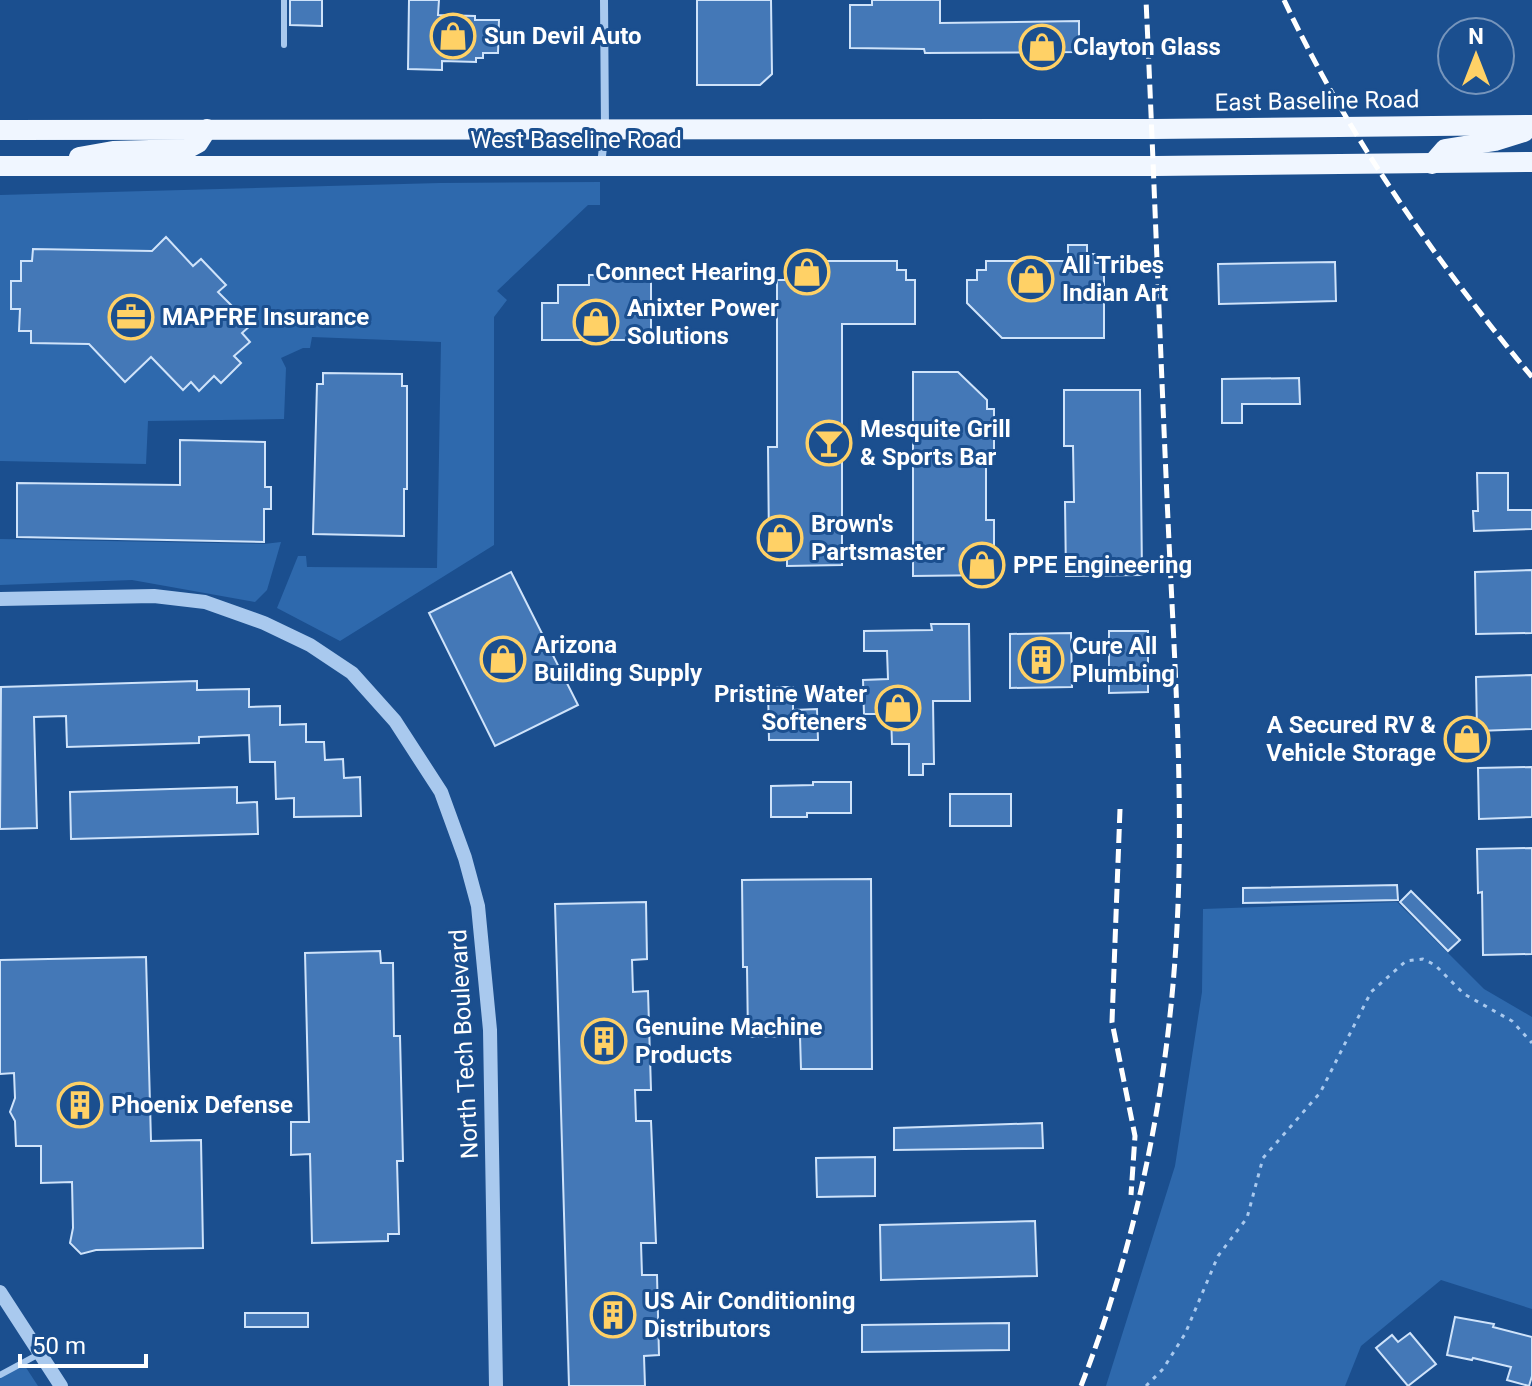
<svg xmlns="http://www.w3.org/2000/svg" width="1532" height="1386" font-family="Roboto,sans-serif">
<style>
.green{fill:#2e69ad;fill-rule:evenodd}
.building{fill:#4478b7;stroke:#cfe3fa;stroke-width:2}
.lines{fill:none;stroke-linecap:round;stroke-linejoin:round}
.path{stroke:#a9c9ee;stroke-width:3;stroke-dasharray:4 6;stroke-linecap:butt}
.service{stroke:#a9c9ee;stroke-width:6}
.minor{stroke:#a9c9ee;stroke-width:8}
.tertiary{stroke:#a9c9ee;stroke-width:14}
.primary{stroke:#f0f6ff;stroke-width:20}
.rail{stroke:#fff;stroke-width:5;stroke-dasharray:14 6;stroke-linecap:butt}
.labels{text-anchor:middle;stroke-width:6;stroke-linejoin:round;paint-order:stroke}
.poi-label{font-size:24px;font-weight:bold;fill:#fff;stroke:#1b4f8f;text-anchor:start}
.street-label{font-size:24px;fill:#fff;stroke:#1b4f8f}
</style>
<rect width="100%" height="100%" fill="#1b4f8f"/>
<g class="green">
<path d="M600,182V205H588L497,291L507,300L494,317V545L340,641L277,608L298,556H306L307,567L437,568L441,342L312,337L310,348H303L281,358L286,368L284,419L148,421L146,464L0,461V195L440,183ZM166,238L193,266L201,259L225,284L218,292L250,325L242,333L250,342L234,356L241,364L221,382L214,376L199,390L191,382L182,390L151,357L125,381L100,356L104,344L31,343V331H19L20,309H11V282L21,281V261H32L33,249L152,251Z"/>
<path d="M0,539L264,544L281,542L267,590L255,602L132,580L0,585Z"/>
<path d="M1397,902L1484,989L1532,1017V1309L1441,1280L1361,1346L1345,1386H1106L1175,1166L1202,992L1203,909Z"/>
<path d="M23,1363L38,1386H0V1375Z"/>
</g>
<g class="building">
<path d="M290,0H322V26L290,25Z"/>
<path d="M409,0H439L438,15L475,16V20H499L498,53H483V58H476V62L442,61V70L408,69Z"/>
<path d="M697,0H771L772,74L760,85H697Z"/>
<path d="M872,0H940V23L1079,21V52L925,53L924,49L850,48V5H872Z"/>
<path d="M166,237L193,266L201,259L226,285L218,292L251,325L242,333L250,342L234,356L241,363L221,383L214,376L199,391L191,382L183,390L151,357L125,382L89,344L31,343V331H19L20,309H11V281H21V261H32L33,249L152,251Z"/>
<path d="M1068,245H1087V254H1095V263H1104V338H1002L967,303V280H977V270H986V261H1068Z"/>
<path d="M796,261H897V270H906V280H915V324H842V565L787,566V556H777V546H769L768,447H777V280H785V271H796Z"/>
<path d="M1335,262L1336,301L1219,304L1218,264Z"/>
<path d="M589,275H651V340H542V303H558V285H589Z"/>
<path d="M913,372H958L987,400V409H994V464H986V520H994V575L913,576Z"/>
<path d="M323,373L402,374V386H407V489H404V536L313,534L317,384H323Z"/>
<path d="M1299,378L1300,404H1242V423H1222V379Z"/>
<path d="M1064,390H1140L1142,575L1066,576L1065,502H1074L1073,446H1064Z"/>
<path d="M180,440L265,442V487H271V509H264V542L17,537V483L180,485Z"/>
<path d="M1477,473H1508V510H1532V529L1474,531L1473,511H1478Z"/>
<path d="M1532,570V633L1476,634L1475,572Z"/>
<path d="M511,572L578,705L495,746L429,613Z"/>
<path d="M931,624H969L970,701H933L934,764H923V775H909V744H892L891,714H864L863,680L888,679L887,651H864V631L932,630Z"/>
<path d="M1109,631H1148V692L1109,693Z"/>
<path d="M1071,633L1072,687L1010,688V634Z"/>
<path d="M1532,675V729L1477,731L1476,677Z"/>
<path d="M197,681V690L249,689V707L280,706V725L306,724V742H324L325,760L343,759L344,778L360,777L361,816L294,817V798L276,799L275,762H250L249,735L199,737V743L67,747L66,716L34,717L37,828L0,829L1,687Z"/>
<path d="M768,687H793V710L817,709L818,740H769Z"/>
<path d="M1532,767V817L1479,819L1478,768Z"/>
<path d="M813,782H851V813H807V817H771V786L813,785Z"/>
<path d="M237,787V803L257,802L258,834L71,839L70,792Z"/>
<rect x="950" y="794" width="61" height="32"/>
<path d="M1532,848V954L1483,955L1482,892L1478,893L1477,849Z"/>
<path d="M871,879L872,1069H801L800,1036L748,1037L747,967H743L742,880Z"/>
<path d="M1397,885L1398,900L1243,903V888Z"/>
<path d="M1411,891L1460,940L1448,951L1400,902Z"/>
<path d="M646,902L647,959L632,960L633,992L648,991L651,1090H635L636,1121H651L656,1243H641L642,1275H657L659,1355L644,1356L645,1386H569L555,904Z"/>
<path d="M380,951L381,963H393L394,1036H400L403,1161H397L399,1234H388V1241L312,1243L310,1154L291,1155V1122H309L305,953Z"/>
<path d="M146,957L151,1141L201,1140L203,1248L96,1250L81,1254L70,1243L73,1228L72,1182L41,1183V1146H16L15,1121L10,1112L15,1098L14,1073L0,1074V960Z"/>
<path d="M1042,1123L1043,1148L894,1150V1128Z"/>
<path d="M875,1157V1196L817,1197L816,1158Z"/>
<path d="M1035,1221L1037,1276L881,1280L880,1225Z"/>
<rect x="245" y="1313" width="63" height="14"/>
<path d="M1455,1317L1494,1324L1493,1327L1532,1337V1376L1529,1386L1507,1380L1511,1367L1473,1358L1472,1360L1447,1355Z"/>
<path d="M1009,1323V1350L862,1352V1325Z"/>
<path d="M1410,1333L1436,1364L1408,1386L1376,1348L1392,1335L1398,1342Z"/>
</g>
<g class="lines">
<path class="path" d="M1146,1386L1163,1369L1185,1334L1218,1256L1247,1218L1263,1158L1320,1093L1371,992L1406,961L1423,959L1435,965L1464,994L1512,1021L1532,1043"/>
<g class="service">
<path d="M284,0V45"/>
<path d="M0,1375L39,1354"/>
</g>
<path class="minor" d="M601,165L605,129L604,0"/>
<g class="tertiary">
<path d="M0,599L154,596L205,602L264,623L310,645L352,673L395,721L441,792L465,858L478,906L490,1030L496,1386"/>
<path d="M0,1292L61,1386"/>
</g>
<g class="primary">
<path d="M0,130L1154,129L1532,125"/>
<path d="M79,157L113,151L187,149L198,143L207,129"/>
<path d="M1432,164L1445,149L1495,141L1524,132"/>
<path d="M0,166H1156L1532,162"/>
</g>
<g class="rail">
<path d="M1284,0C1349,138 1435,260 1532,377"/>
<path d="M1120,809L1112,1022L1135,1136L1131,1195"/>
<path d="M1081,1386C1138,1240 1169,1083 1177,927C1184,792 1174,655 1168,520C1160,346 1154,173 1146,0"/>
</g>
</g>
<defs>
<g id="shop-ring" transform="scale(2.3)"><circle r="9.5" fill="#1b4f8f" stroke="#ffd166" stroke-width="1.5"/><path d="M-5-2.5h2.3a2.7 3.5 0 0 1 5.4 0H5L5.5 6h-11ZM-1.5-2.5h3a1.5 2.3 0 0 0-3 0Z" fill="#ffd166"/></g>
<g id="office-ring" transform="scale(2.3)"><circle r="9.5" fill="#1b4f8f" stroke="#ffd166" stroke-width="1.5"/><path d="M-6-3h4V-5.5h4V-3h4V5H-6ZM-1-4.5V-3h2v-1.5ZM-6 0V1H6V0Z" fill="#ffd166"/></g>
<g id="bar-ring" transform="scale(2.3)"><circle r="9.5" fill="#1b4f8f" stroke="#ffd166" stroke-width="1.5"/><path d="M-6-5H6L.8 .8V4.5H3.5V6h-7V4.5H-.8V.8Z" fill="#ffd166"/></g>
<g id="building-ring" transform="scale(2.3)"><circle r="9.5" fill="#1b4f8f" stroke="#ffd166" stroke-width="1.5"/><path d="M-4-6H4V6H1V3H-1V6H-4ZM-2.5-4.3h1.7v1.8h-1.7ZM.8-4.3h1.7v1.8H.8ZM-2.5-1h1.7V.8h-1.7ZM.8-1h1.7V.8H.8Z" fill="#ffd166"/></g>
</defs>
<g fill-rule="evenodd">
<use href="#shop-ring" x="453" y="36"/>
<use href="#shop-ring" x="1042" y="47"/>
<use href="#shop-ring" x="807" y="272"/>
<use href="#shop-ring" x="1031" y="279"/>
<use href="#office-ring" x="131" y="317"/>
<use href="#shop-ring" x="596" y="322"/>
<use href="#bar-ring" x="829" y="443"/>
<use href="#shop-ring" x="780" y="538"/>
<use href="#shop-ring" x="982" y="565"/>
<use href="#shop-ring" x="503" y="659"/>
<use href="#building-ring" x="1041" y="660"/>
<use href="#shop-ring" x="898" y="708"/>
<use href="#shop-ring" x="1467" y="739"/>
<use href="#building-ring" x="604" y="1041"/>
<use href="#building-ring" x="80" y="1105"/>
<use href="#building-ring" x="613" y="1315"/>
</g>
<g class="labels">
<g class="poi-label">
<text x="484" y="44">Sun Devil Auto</text>
<text x="1073" y="55">Clayton Glass</text>
<text x="1062" y="273">All Tribes<tspan x="1062" dy="28">Indian Art</tspan></text>
<text x="776" y="280" text-anchor="end">Connect Hearing</text>
<text x="627" y="316">Anixter Power<tspan x="627" dy="28">Solutions</tspan></text>
<text x="162" y="325">MAPFRE Insurance</text>
<text x="860" y="437">Mesquite Grill<tspan x="860" dy="28">&amp; Sports Bar</tspan></text>
<text x="811" y="532">Brown's<tspan x="811" dy="28">Partsmaster</tspan></text>
<text x="1013" y="573">PPE Engineering</text>
<text x="534" y="653">Arizona<tspan x="534" dy="28">Building Supply</tspan></text>
<text x="1072" y="654">Cure All<tspan x="1072" dy="28">Plumbing</tspan></text>
<text x="867" y="702" text-anchor="end">Pristine Water<tspan x="867" dy="28">Softeners</tspan></text>
<text x="1436" y="733" text-anchor="end">A Secured RV &amp;<tspan x="1436" dy="28">Vehicle Storage</tspan></text>
<text x="635" y="1035">Genuine Machine<tspan x="635" dy="28">Products</tspan></text>
<text x="111" y="1113">Phoenix Defense</text>
<text x="644" y="1309">US Air Conditioning<tspan x="644" dy="28">Distributors</tspan></text>
</g>
<g class="street-label">
<text transform="translate(1317 101) rotate(-1)" y="8">East Baseline Road</text>
<text x="576" y="148">West Baseline Road</text>
<text transform="translate(464 1044) rotate(-93)" y="8">North Tech Boulevard</text>
</g>
</g>
<g transform="translate(1476 56)"><circle r="38" fill="#1b4f8f" stroke="#7695bc" stroke-width="2"/>
<path d="M0-6L14 30L0 20L-14 30Z" fill="#ffd166"/>
<text y="-12" font-size="22" font-weight="bold" text-anchor="middle" fill="#ffffff">N</text>
</g>
<path d="M20 1354v12h126v-12" fill="none" stroke="#ffffff" stroke-width="4"/>
<text x="32" y="1354" font-size="24" fill="#ffffff" stroke="#1b4f8f" stroke-width="6" paint-order="stroke">50 m</text>
</svg>
